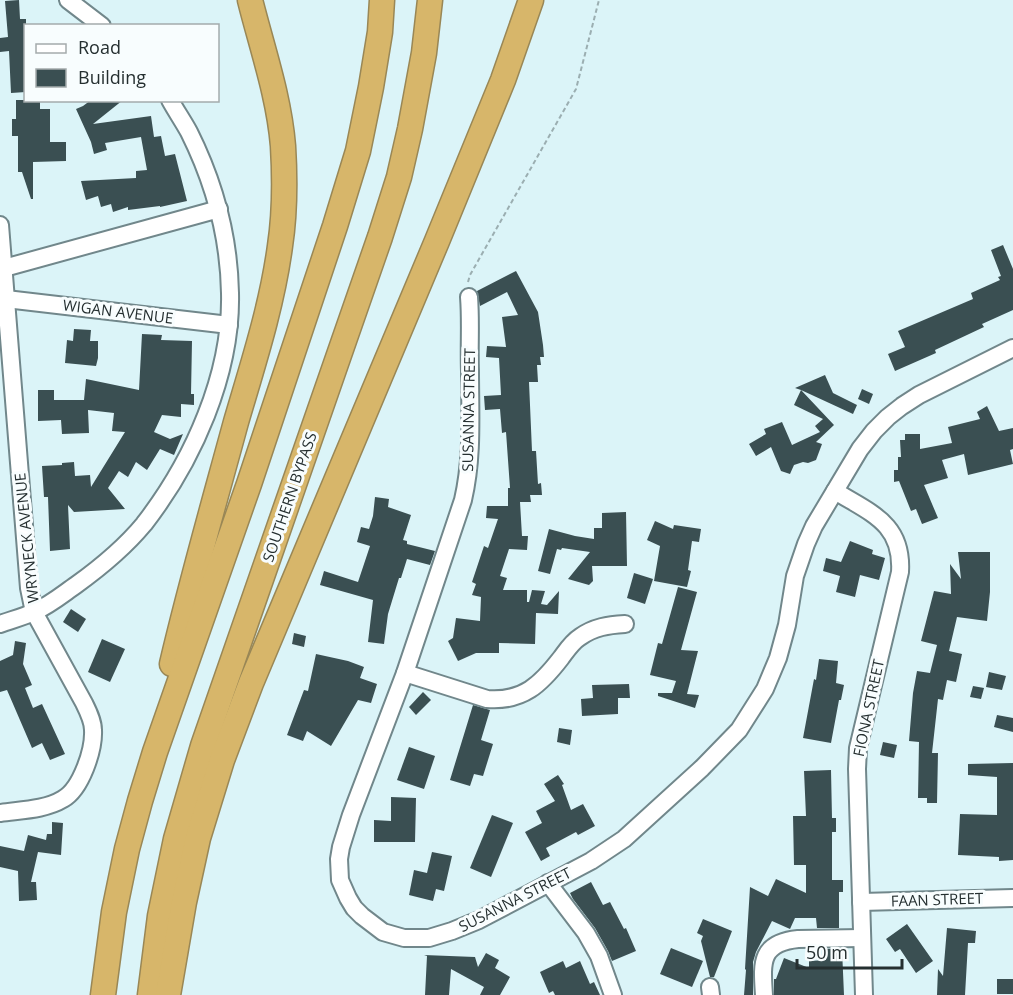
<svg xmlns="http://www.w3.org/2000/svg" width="1013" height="995" font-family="'Open Sans',sans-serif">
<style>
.building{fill:#3a4f52}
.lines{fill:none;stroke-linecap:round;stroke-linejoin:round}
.minor-casing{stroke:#71878b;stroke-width:20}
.highway-casing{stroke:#998756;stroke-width:27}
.path{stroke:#9baeb1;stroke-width:2;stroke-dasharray:4.5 3;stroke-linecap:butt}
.minor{stroke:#fff;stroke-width:16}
.highway{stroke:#d7b66a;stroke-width:24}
.labels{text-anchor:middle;stroke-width:6;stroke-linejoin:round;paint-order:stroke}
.street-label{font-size:15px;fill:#252f30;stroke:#f8fdfe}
</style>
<rect width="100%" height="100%" fill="#dbf4f8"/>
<g class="building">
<path d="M19,0L20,19H26V92L11,93L9,51L0,52V38L8,37L5,1Z"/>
<path d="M16,100H40V109H50V142H66V161L33,162V199H31L22,172H18V136H12V119H16Z"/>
<path d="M91,100H123L93,124L151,116L154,137L161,136L165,156L175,154L187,201L160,207V206L128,210V207L113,212L111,204L101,207L98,196L86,200L81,181L136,178V171L147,170L141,137L105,143L107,150L94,154L91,142L76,109L83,106Z"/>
<path d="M1003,245L1013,269V310L982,324L984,327L935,350L936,353L895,371L888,354L905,347L898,331L973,299L971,293L1000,280L998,277L1001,276L991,250Z"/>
<path d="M516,271L538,312L543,345L544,357H540L541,365H537L538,382H529L532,451H536L538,484L541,483L542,495H530L531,502H520L522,536H528L527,550L509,549L500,576L507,578L503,590H527V602H529L532,590L545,591L541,604L547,605L559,591L558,614L536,613L535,644L499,643V653H476L458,661L448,641L453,638L456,618L480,621L481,597L472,595L476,584L472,582L484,546L488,548L498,519L486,518L487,506H508V488H510L506,432L502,433L500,409L485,410L484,396L501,395L499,358L486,357L487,346L506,347L502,317L518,315L507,292L480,306L477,291Z"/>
<path d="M74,329L91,330L90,341H98V358L96,366L65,363L67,340L73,341Z"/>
<path d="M142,334L162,335L161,340L192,341L191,394H194V405L181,404V417L162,415L154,432L170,439L183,434L174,455L160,449L147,470L136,462L128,477L119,471L108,488L125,509L74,512L68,505L70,549L50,551L48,497H44L42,466L62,465V463L74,462L75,476L90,475L91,487L125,432L112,431L114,413L88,410L89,433L62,434L61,420L38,421V390H54V400H84L86,379L139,390Z"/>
<path d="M825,375L833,393L857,405L853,414L801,390L834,425L816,442L822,444L816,460L808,463L803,462L794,465L790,474L781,471L771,447L756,456L749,444L766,434L764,429L782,422L792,445L820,432L815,426L823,419L794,405L801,390L795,388Z"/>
<path d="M862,389L873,394L869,404L858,399Z"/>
<path d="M987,406L999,431L1013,428V449L1010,450L1013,464L968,475L964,454L942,460L948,478L924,485L938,518L922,524L916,509L911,511L899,481L894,482V470H898V457H901L900,440H905V434H920V449L952,443L948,427L980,419L977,412Z"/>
<path d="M375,497L389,499L388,507L411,515L403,540L407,541V544L435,551L430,565L407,559L401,578H399L388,614L384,644L368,642L373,600L320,585L324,571L358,582L370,546L357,542L361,527L369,529L373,516Z"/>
<path d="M626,512L627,566H592L593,581L589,585L568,579L590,552L562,548L561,550L557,549L550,574L538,571L549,529L575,536L594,539V528H602V513Z"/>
<path d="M655,521L673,529L674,525L701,529L699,542L692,541L688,570L691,571L687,587L654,581L660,546L647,540Z"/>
<path d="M850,541L873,550L872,554L885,558L879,580L860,575L855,597L836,592L840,576L823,571L826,558L841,562Z"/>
<path d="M958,552H990V592L987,621L957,617L949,651L962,654L956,682L947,680L943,700L938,699L932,753H938L937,803H927V798H918L919,742L909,741L913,693L917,671L930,673L937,645L921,641L934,591L951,594L950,564L961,579Z"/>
<path d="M634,573L653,579L645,604L627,598Z"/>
<path d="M678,587L697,592L681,650L698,651L687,694L699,695L695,708L658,696V693H672L676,681L650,675L658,643L662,644Z"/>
<path d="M71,609L86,619L78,632L63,622Z"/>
<path d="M294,633L306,636L304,647L292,644Z"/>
<path d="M102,639L125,649L110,682L88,672Z"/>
<path d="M15,641L26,643L23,664L32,685L25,688L33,708L42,704L65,754L50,760L42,743L32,748L7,690L0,692V661L13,655Z"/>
<path d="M316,654L348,661L364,667L360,678L377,684L371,703L358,700L331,746L307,731L303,741L287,735L304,690L308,691Z"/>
<path d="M819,659L838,661L836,683L844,685L841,700H839L831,743L803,738L814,679L816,680Z"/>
<path d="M989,672L1006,676L1002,690L986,687Z"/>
<path d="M629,684L630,698H618V714L582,716L581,699L593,698L592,685Z"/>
<path d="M973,686L984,688L981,699L970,697Z"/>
<path d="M423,692L431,700L416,715L409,707Z"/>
<path d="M473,705L490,710L481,740L493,744L483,776L474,774L470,786L450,780Z"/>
<path d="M997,715L1013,718V732L994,727Z"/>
<path d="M559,728L572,730L570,745L557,742Z"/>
<path d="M883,742L897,745L894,758L880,755Z"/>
<path d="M409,747L435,756L424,789L397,780Z"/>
<path d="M1013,763V860L999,861V857L958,855L960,814L997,815V777L968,775V764Z"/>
<path d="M831,770L832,818H836V832H832V880H843V892H839V928H817L816,918H795L790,929L772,921L756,952L753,962V995H744L746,970L745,969L750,887L768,896L776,879L806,893V865H794L793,816H806L804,771Z"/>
<path d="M558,775L564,784L562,785L571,810L583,804L595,826L578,835L576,832L546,848L550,856L541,861L525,832L542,823L536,811L555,801L544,784Z"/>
<path d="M391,797L416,798L415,842H374V820L391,821Z"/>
<path d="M492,815L513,823L491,877L470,868Z"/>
<path d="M52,822L63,823L61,855L38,852L31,882H36L37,900L19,901L18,871L0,867V846L24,851L28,835L46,840L47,834H52Z"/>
<path d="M432,852L452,856L444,891L436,889L433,901L409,895L414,870L427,873Z"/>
<path d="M591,882L603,905L610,902L624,929L626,928L636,951L612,961L608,951L595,928L573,899L570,893Z"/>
<path d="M703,919L732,931L714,977H710L701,941L703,936L697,933Z"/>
<path d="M907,924L933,961L916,973L900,949L895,952L886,939Z"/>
<path d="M947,928L976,931L975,943H968L965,995H937L938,969L943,976Z"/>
<path d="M671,948L703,961L692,987L660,974Z"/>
<path d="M826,949H842L844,995H774V979H776L784,958L809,968V961L826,960Z"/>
<path d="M486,953L499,960L495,968L510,977L500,995H480L484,987L451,969L449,995H425L427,956L424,955L475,957L478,967Z"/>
<path d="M563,961L566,968L580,961L590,984L594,982L600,995H555L553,991L549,993L540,972Z"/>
<rect x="997" y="979" width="16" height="15"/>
</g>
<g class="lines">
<g class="minor-casing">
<g id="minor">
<path d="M68,0L102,26"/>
<path d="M0,225L29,588L34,612L84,703C88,711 93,721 93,730C94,750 81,789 63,799C45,810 20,810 0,813"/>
<path d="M4,268L219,209"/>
<path d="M469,297C471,322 469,346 470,371C470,414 473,457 463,500L405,673L351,815L341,847L339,859L340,880L348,898L354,908L362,916L383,932L404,938H429L452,931L479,920L591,861L624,839L702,768L739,730L765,689L778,658L787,625L795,576L806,544L814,526L860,449L874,431L888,417L902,406L919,395L1013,348"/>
<path d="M6,299L229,325"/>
<path d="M835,491C870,513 903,523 900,572L858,748L857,769L864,995"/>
<path d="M0,624C11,620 23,617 34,612C50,605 63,594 76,585C101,567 125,547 144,524C193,461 232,374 230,293C229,237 214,182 189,132C183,121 176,111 170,100"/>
<path d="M405,673L487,699C523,702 541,684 561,658C567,650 572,642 580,637C594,627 608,625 625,624"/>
<path d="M548,883L586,933L599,956L613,995"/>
<path d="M861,902L1013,898"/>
<path d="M710,987L711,995"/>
<path d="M764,995C762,964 759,943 798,939L862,938"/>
</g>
</g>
<g class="highway-casing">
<g id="highway">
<path d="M172,664C191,583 214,503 236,422C253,364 272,306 280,246C285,213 285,179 283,146C279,96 262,48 250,0"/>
<path d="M103,995L114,912L127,849L140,801L155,752L249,484L335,226L358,151L371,87L380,32L382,0"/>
<path d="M150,995L160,916L176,839L203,746L380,237L399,177L410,129L424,53L430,0"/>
<path d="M168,995L184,902L198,838L222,760L251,683L437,241L503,80L531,0"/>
</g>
</g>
<path class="path" d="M468,282L470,275L576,89L599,0"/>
<use href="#minor" class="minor"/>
<use href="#highway" class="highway"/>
</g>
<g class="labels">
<g class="street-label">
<text transform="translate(118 312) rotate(7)" y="5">WIGAN AVENUE</text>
<text transform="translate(469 410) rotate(-89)" y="5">SUSANNA STREET</text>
<text transform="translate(290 497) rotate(-71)" y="5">SOUTHERN BYPASS</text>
<text transform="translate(27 538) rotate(-96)" y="5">WRYNECK AVENUE</text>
<text transform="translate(869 708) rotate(-78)" y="5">FIONA STREET</text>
<text transform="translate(515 900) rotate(-27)" y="5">SUSANNA STREET</text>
<text transform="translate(937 900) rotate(-2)" y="5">FAAN STREET</text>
</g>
</g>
<rect x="24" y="24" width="195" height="78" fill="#f8fdfe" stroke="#a4abac" stroke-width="1.5"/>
<rect x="36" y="44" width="30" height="9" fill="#ffffff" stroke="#a4abac" stroke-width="1.5"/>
<text x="78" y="54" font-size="18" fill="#252f30">Road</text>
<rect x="36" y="69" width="30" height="18" fill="#3a4f52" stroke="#a4abac" stroke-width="1.5"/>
<text x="78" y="84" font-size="18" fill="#252f30">Building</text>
<path d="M797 959v9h105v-9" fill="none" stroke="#252f30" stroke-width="3"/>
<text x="806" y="959" font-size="18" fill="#252f30" stroke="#f8fdfe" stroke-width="4.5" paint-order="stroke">50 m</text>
</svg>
